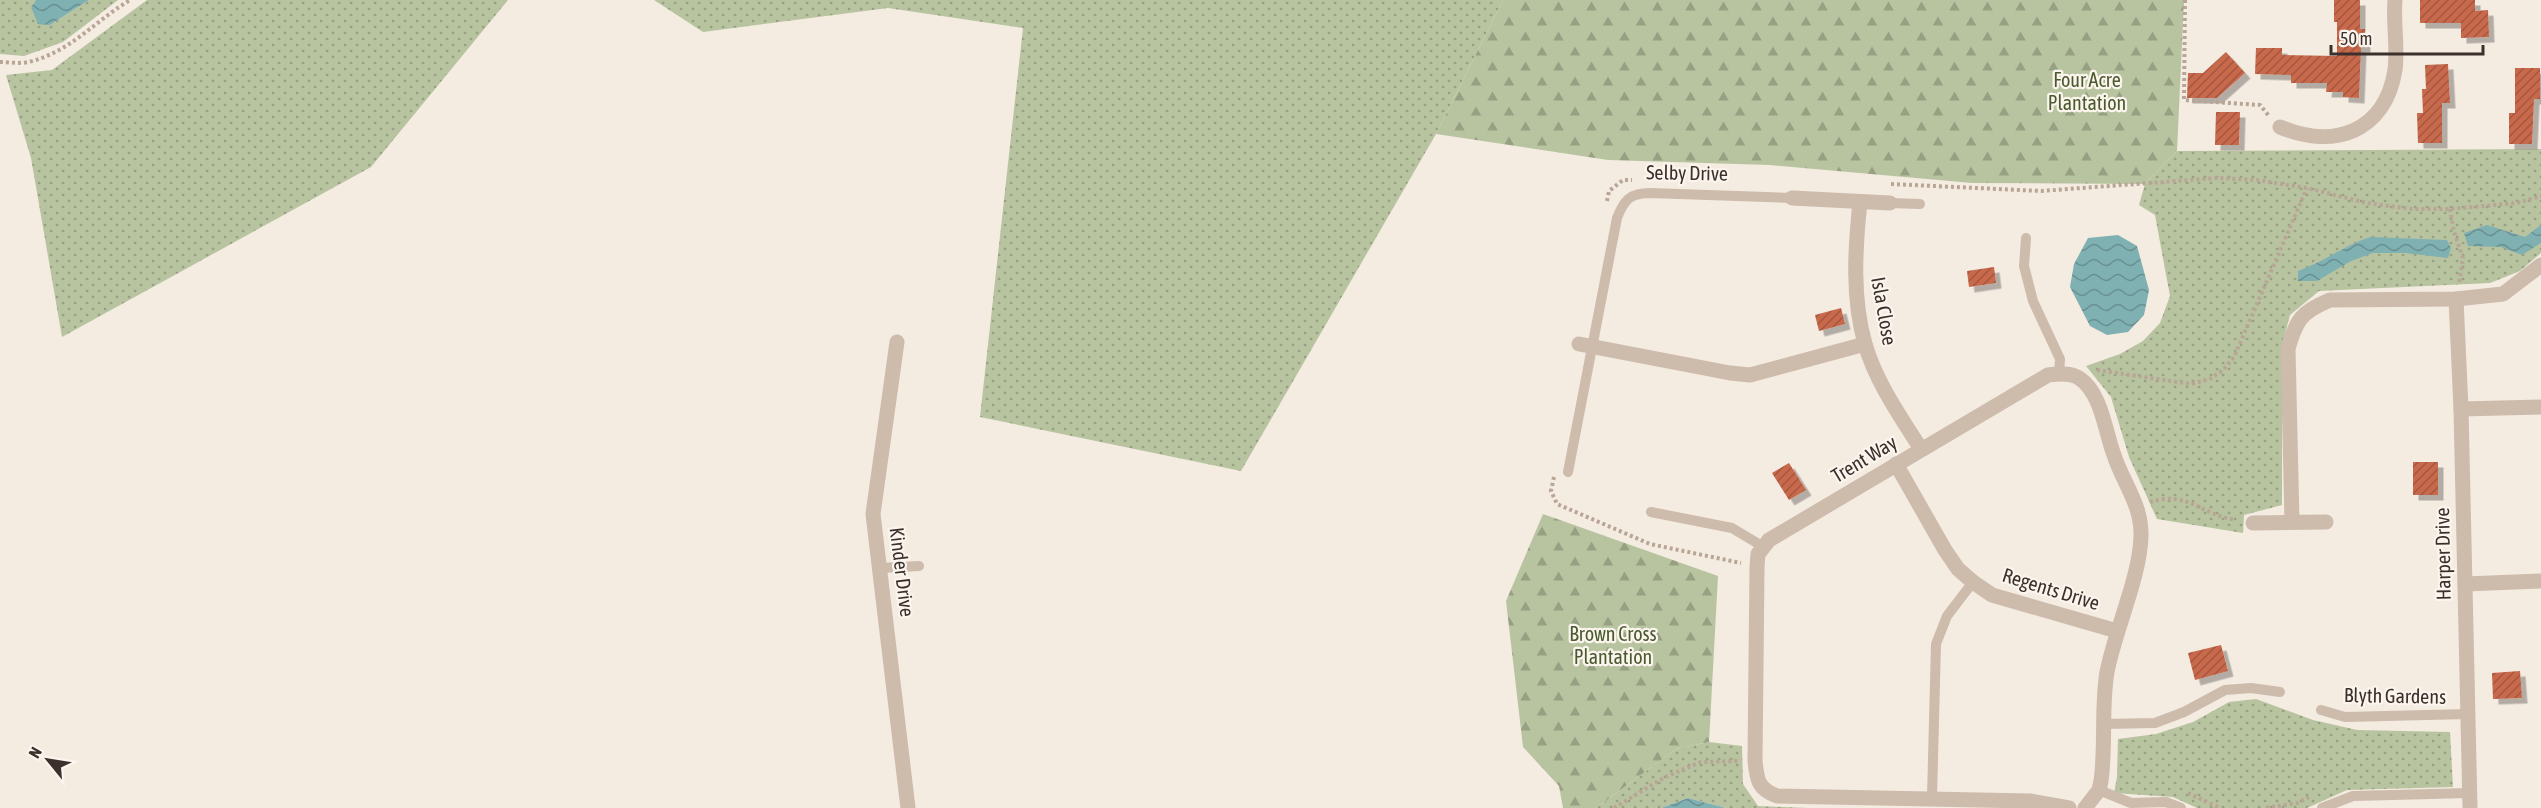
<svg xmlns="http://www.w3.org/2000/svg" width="2541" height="808" font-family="'Asap Condensed',sans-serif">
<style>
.grass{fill:url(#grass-dots)}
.forest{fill:url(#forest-firs)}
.water{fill:url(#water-waves)}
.building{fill:url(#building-hatch);filter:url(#shadow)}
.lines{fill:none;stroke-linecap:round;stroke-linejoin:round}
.path{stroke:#b9a596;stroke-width:4;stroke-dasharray:3 3;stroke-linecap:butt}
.lane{stroke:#cdbbac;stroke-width:10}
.street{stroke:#cdbbac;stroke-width:15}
.labels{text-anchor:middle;stroke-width:4.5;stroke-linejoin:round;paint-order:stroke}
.park-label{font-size:20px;fill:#4a5a2e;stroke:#fbf5ee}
.street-label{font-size:20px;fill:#3b302b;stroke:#fbf5ee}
</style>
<defs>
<pattern id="grass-dots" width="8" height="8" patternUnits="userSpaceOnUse" patternTransform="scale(1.5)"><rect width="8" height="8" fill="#b8c4a0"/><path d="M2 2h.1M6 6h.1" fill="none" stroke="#97a083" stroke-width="1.8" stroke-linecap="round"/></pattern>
<pattern id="forest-firs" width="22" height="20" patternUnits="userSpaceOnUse" patternTransform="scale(1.5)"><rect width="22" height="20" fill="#b8c4a0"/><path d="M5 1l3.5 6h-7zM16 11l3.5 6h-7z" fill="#97a083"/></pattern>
<pattern id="water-waves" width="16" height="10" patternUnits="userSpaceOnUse" patternTransform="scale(1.5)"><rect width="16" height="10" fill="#7fb0b2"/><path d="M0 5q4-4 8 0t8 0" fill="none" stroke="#699091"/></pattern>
<pattern id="building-hatch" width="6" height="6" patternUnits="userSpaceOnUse" patternTransform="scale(1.5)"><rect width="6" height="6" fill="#c8694b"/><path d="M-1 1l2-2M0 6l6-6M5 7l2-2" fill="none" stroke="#a4573f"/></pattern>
<filter id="shadow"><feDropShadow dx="5.5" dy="5.5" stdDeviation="0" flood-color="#0004"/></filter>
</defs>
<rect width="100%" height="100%" fill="#f4ebe1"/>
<g class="grass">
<path d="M0,0H36L31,7L50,25L89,0H118L63,42L24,56L0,54Z"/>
<path d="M147,0H508L371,167L62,337L31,158L6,75L52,70Z"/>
<path d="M654,0H1503L1436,134L1241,471L980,417L1023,28L888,8L703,32Z"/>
<path d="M2541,149V253L2520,271L2490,283L2319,291L2290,315L2282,345V505L2244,515L2243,533L2157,519L2129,457L2111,397L2086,366L2120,354L2143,341L2160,323L2170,296L2155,215L2139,205L2145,184L2177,151Z"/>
<path d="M2256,699L2313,720L2357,730L2450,732L2453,787L2347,790L2307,808H2197L2173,797L2114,793L2117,777L2118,739L2156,734L2193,722L2229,702Z"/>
<path d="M1709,742L1742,746L1743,784L1758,806L1808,808H1726L1688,798L1661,808H1596L1676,749Z"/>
</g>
<g class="forest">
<path d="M1503,0H2184L2177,151L2145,184L1972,183L1770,165L1608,160L1436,134Z"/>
<path d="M1543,514L1718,576L1709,742L1676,749L1596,808H1563L1559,786L1523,747L1506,601Z"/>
</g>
<g class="water">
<path d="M36,0H89L50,25L38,24L31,7Z"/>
<path d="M2487,225L2525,237L2541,225V243L2522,255L2501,247L2468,246L2464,233Z"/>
<path d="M2118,235L2137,246L2149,290L2144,315L2128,332L2107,335L2090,326L2070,287L2074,264L2088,238Z"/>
<path d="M2370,237L2447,240L2451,248L2448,258L2405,253H2373L2351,261L2317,281H2298V271C2323,262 2344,246 2370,237Z"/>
<path d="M1688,798L1726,808H1661Z"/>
</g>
<g class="building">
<path d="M2334,0H2360V29H2365V47H2361L2359,98L2343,97V92H2326L2327,83H2291V75L2255,74L2256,48H2282V55L2337,56V22H2334Z"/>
<path d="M2420,0H2475V11L2488,10L2489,37L2461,38V23H2420Z"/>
<path d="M2226,52L2245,73L2217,98H2187L2188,73H2203Z"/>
<path d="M2448,64L2450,103H2442V143H2418L2417,113H2423L2422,89H2426L2425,65Z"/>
<path d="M2515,68H2540V99H2534L2532,144H2509V113H2515Z"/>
<path d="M2216,112H2240L2239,145H2215Z"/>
<path d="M1994,267L1996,283L1969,287L1967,271Z"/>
<path d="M1841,308L1845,324L1819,331L1815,315Z"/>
<rect x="2413" y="462" width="25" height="33"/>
<path d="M1789,463L1806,490L1789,500L1772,473Z"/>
<path d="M2221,645L2228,671L2195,680L2188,653Z"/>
<path d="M2520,671L2522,698L2493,699L2492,673Z"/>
</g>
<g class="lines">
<g class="path">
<path d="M2185,0L2184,100L2260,105L2269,116"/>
<path d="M0,62C9,62 19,64 28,62C69,53 95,21 130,0"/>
<path d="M1891,184L2041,191L2217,178L2257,180L2307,188L2367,203L2411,209H2450L2517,203L2541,196"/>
<path d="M1607,201L1609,191L1623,180H1632"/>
<path d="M2450,209L2454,232L2463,258L2459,284"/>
<path d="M2097,370L2191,384L2210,379L2223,370L2234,357L2307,188"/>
<path d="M1554,477L1551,491L1557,504L1650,544L1741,563"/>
<path d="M2150,502C2188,490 2201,515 2236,520"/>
<path d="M2188,793L2220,808"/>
<path d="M1614,808L1665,777L1701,762L1739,761"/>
<path d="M2266,808L2297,803L2311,796"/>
</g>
<g class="lane">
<path d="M1890,203L1920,204"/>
<path d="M2026,238L2024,266L2033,301L2060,359L2059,374"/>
<path d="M1568,472L1617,218C1624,200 1630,193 1650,193L1792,198"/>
<path d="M1651,512L1732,528L1762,546"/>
<path d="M881,568L919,566"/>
<path d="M2321,710L2345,717L2468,714"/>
<path d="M2104,724L2155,723L2184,712L2225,690L2251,688L2280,692"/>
<path d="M2099,790L2131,803L2166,802L2181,808"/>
<path d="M1932,798L1936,644L1947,616L1973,582"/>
<path d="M2322,808L2353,796L2470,793"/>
</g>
<g class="street">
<path d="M2280,127C2334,150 2385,132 2395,70C2398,47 2393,23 2395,0"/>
<path d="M1792,198L1890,203"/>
<path d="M1860,202C1855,249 1852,298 1865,344C1876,382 1900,416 1921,449"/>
<path d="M2456,299L2461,409L2470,808"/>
<path d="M897,342L873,514L908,808"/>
<path d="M1579,344L1730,373L1750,375L1865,344"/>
<path d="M2461,409L2541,407"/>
<path d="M1896,464L1945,550L1958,569L1973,582L1992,595L2117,631"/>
<path d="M2292,522L2288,349C2296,320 2301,312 2330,300L2456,299L2503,294L2541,265"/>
<path d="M2253,523L2326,522"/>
<path d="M2465,584L2541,581"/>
<path d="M2069,808L2030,801L1777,796C1758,789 1757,780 1755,761L1757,567L1758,554L1769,540L2048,375C2057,374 2070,372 2079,378C2102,393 2105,432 2114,455C2123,483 2142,505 2141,536C2140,577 2115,630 2107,672C2101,708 2106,745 2101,781L2099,790L2085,808"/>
</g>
</g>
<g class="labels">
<g class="park-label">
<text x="2087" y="87">Four Acre<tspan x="2087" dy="23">Plantation</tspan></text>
<text x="1613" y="641">Brown Cross<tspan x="1613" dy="23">Plantation</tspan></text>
</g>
<g class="street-label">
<text transform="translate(1687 173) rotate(1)" y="7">Selby Drive</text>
<text transform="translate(1884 311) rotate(80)" y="7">Isla Close</text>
<text transform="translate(1864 459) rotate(-31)" y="7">Trent Way</text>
<text transform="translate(2443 554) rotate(-91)" y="7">Harper Drive</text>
<text transform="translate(902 572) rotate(83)" y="7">Kinder Drive</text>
<text transform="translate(2051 589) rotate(17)" y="7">Regents Drive</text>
<text transform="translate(2395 696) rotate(1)" y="7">Blyth Gardens</text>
</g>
</g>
<g transform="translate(48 760) rotate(300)" stroke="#fbf5ee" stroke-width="4.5" paint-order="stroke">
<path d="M0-4.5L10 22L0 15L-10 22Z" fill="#3b302b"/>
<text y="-9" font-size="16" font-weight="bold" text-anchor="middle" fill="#3b302b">N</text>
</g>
<path d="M2331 45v9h152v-9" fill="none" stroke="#3b302b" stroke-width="3"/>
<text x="2340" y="45" font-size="18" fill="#3b302b" stroke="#fbf5ee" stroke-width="4.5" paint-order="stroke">50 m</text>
</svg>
